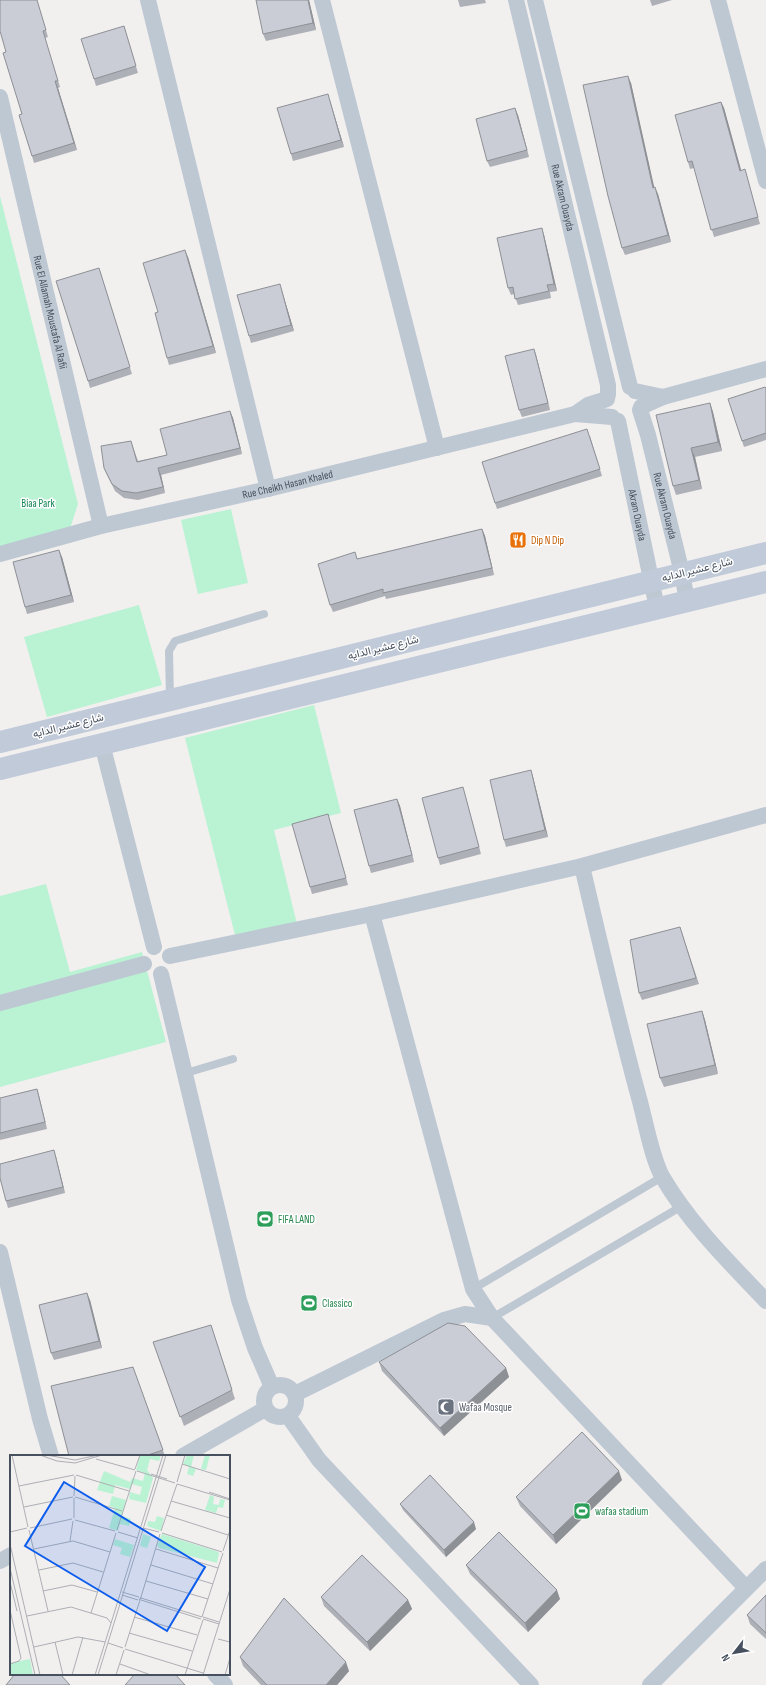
<svg xmlns="http://www.w3.org/2000/svg" width="766" height="1685" font-family="'Sofia Sans Condensed',Vazirmatn,sans-serif">
<style>
.green{fill:#baf2d4}
.lines{fill:none;stroke-linecap:round;stroke-linejoin:round}
.lane{stroke:#bec8d2;stroke-width:8}
.street{stroke:#bec8d2;stroke-width:16}
.secondary{stroke:#c0cad9;stroke-width:22}
.wall{fill:#aeb0b7}
.shaded-wall{fill:#8d9095}
.building{fill:#cacdd5;stroke:#8d9095}
.labels{text-anchor:middle;stroke-width:3;stroke-linejoin:round;paint-order:stroke}
.street-label{font-size:11px;fill:#46505e;stroke:#fff}
.park-label{font-size:11px;fill:#118454;stroke:#fff}
.food-label{font-size:11px;fill:#c56008;stroke:#fff;text-anchor:start}
.leisure-label{font-size:11px;fill:#27864d;stroke:#fff;text-anchor:start}
.worship-label{font-size:11px;fill:#5b616d;stroke:#fff;text-anchor:start}
.inset-road{fill:none;stroke:#adafb5;stroke-width:1}
.view{fill:#0d5ded;fill-opacity:0.15;stroke:#0d5ded;stroke-width:2}
.inset-edge{fill:none;stroke:#46505e;stroke-width:2}
</style>
<rect width="100%" height="100%" fill="#f2efef"/>
<g class="green">
<path d="M0,196L78,504L68,535L0,555Z"/>
<path d="M231,509L248,583L198,594L181,520Z"/>
<path d="M139,605L162,685L47,717L24,637Z"/>
<path d="M314,705L341,813L274,830L297,924L236,939L185,738Z"/>
<path d="M46,884L70,972L142,952L166,1042L0,1087V896Z"/>
</g>
<g class="lines">
<g class="lane">
<path d="M170,699L169,651L175,641L264,614"/>
<path d="M186,1073L233,1059"/>
<path d="M473,1289L662,1177"/>
<path d="M492,1318L682,1206"/>
</g>
<g class="street">
<path d="M148,0L268,489"/>
<path d="M322,0L437,448"/>
<path id="s1" d="M516,0L608,385V395"/>
<path d="M535,0L630,387"/>
<path d="M718,0L766,181"/>
<path id="s2" d="M0,97L101,526"/>
<path d="M635,391L663,397"/>
<path d="M641,407L663,397L766,369"/>
<path id="s3" d="M640,410L648,435L682,573L687,601"/>
<path d="M575,414L612,417"/>
<path id="s4" d="M618,421L657,608"/>
<path id="s5" d="M0,554L101,526L268,489L575,414L588,405L607,399"/>
<path d="M102,744L154,947"/>
<path d="M582,866C600,943 618,1021 639,1098C645,1119 652,1160 663,1178C690,1224 730,1263 766,1301"/>
<path d="M372,914L473,1289L492,1318L746,1588"/>
<path d="M170,956L372,914L582,866L766,815"/>
<path d="M161,974L239,1300L255,1348L272,1387"/>
<path d="M0,1003L144,964"/>
<path d="M0,1252L40,1419L51,1456"/>
<circle cx="280" cy="1401" r="16"/>
<path d="M295,1394L444,1320L465,1314L492,1318"/>
<path d="M288,1416L319,1460L531,1685"/>
<path d="M183,1456L265,1409"/>
<path d="M0,1561L11,1555"/>
<path d="M215,1674L225,1685"/>
<path d="M650,1685L766,1569"/>
</g>
<g class="secondary">
<path d="M0,742L766,553"/>
<path d="M0,769L766,582"/>
</g>
</g>
<g class="wall">
<path d="M37,0L48,37L45,38L60,87L58,88L77,150L34,163L32,156L6,52Z"/>
<path d="M309,0L316,30L266,41L263,34Z"/>
<path d="M458,0H485L486,3L460,7Z"/>
<path d="M650,0H672L652,6Z"/>
<path d="M124,26L138,73L96,86L94,79Z"/>
<path d="M631,83L654,188L658,194L671,242L625,255L622,248Z"/>
<path d="M328,94L344,147L293,161L291,154Z"/>
<path d="M721,102L724,108L741,170L747,176L760,224L714,237L694,168L690,169L688,162Z"/>
<path d="M518,115L529,157L490,167L487,161Z"/>
<path d="M544,235L557,291L550,292L551,298L518,305L514,294L511,295L508,288Z"/>
<path d="M188,257L216,353L169,365L167,358Z"/>
<path d="M99,268L132,374L90,388L88,381Z"/>
<path d="M282,291L294,331L251,343L249,336Z"/>
<path d="M534,349L536,355L550,410L522,417L519,410Z"/>
<path d="M766,388V440L744,447L742,441Z"/>
<path d="M710,403L713,412L722,451L695,457L702,489L676,495L673,486Z"/>
<path d="M230,411L233,418L242,454L161,475L165,493L138,500L124,498L115,491L107,475L104,468L131,441L138,461L167,455Z"/>
<path d="M590,436L602,476L497,509L495,503Z"/>
<path d="M482,529L485,536L494,575L386,599L385,596L333,612L330,605L355,552L357,559Z"/>
<path d="M62,557L74,602L27,614L25,607Z"/>
<path d="M531,770L533,777L548,837L506,847L504,840Z"/>
<path d="M465,794L481,854L440,865L438,858Z"/>
<path d="M397,799L400,806L414,862L371,873L369,866Z"/>
<path d="M328,814L330,821L348,885L312,894L310,887Z"/>
<path d="M680,927L699,984L642,1000L639,993Z"/>
<path d="M702,1011L705,1020L718,1074L664,1087L660,1078Z"/>
<path d="M37,1089L39,1096L47,1129L0,1140V1098Z"/>
<path d="M56,1157L65,1193L8,1208L6,1201Z"/>
<path d="M90,1300L102,1348L54,1360L51,1353Z"/>
<path d="M211,1325L235,1399L184,1426L153,1342Z"/>
<path d="M379,1362L506,1368L509,1377L444,1436L382,1371Z"/>
<path d="M133,1367L165,1456H69Z"/>
<path d="M622,1480L556,1544L520,1506L516,1497Z"/>
<path d="M400,1504L476,1529L446,1557L403,1510Z"/>
<path d="M466,1565L560,1599L528,1632L470,1574Z"/>
<path d="M766,1595V1639L750,1624L747,1615Z"/>
<path d="M321,1597L408,1600L412,1609L370,1651L324,1606Z"/>
<path d="M240,1657L349,1671L337,1685H261L243,1666Z"/>
</g>
<g class="shaded-wall">
<path d="M308,0H309L316,30L313,23Z"/>
<path d="M628,76L631,83L656,195L653,188Z"/>
<path d="M55,81L58,88L77,150L74,143Z"/>
<path d="M328,94L330,101L344,147L341,140Z"/>
<path d="M721,102L724,108L743,177L740,171Z"/>
<path d="M515,108L518,115L529,157Z"/>
<path d="M655,187L658,194L671,242L668,235Z"/>
<path d="M542,228L544,235L557,291L554,284Z"/>
<path d="M185,250L188,257L216,353L213,346Z"/>
<path d="M280,284L282,291L294,331L291,325Z"/>
<path d="M534,349L536,355L550,410L548,403Z"/>
<path d="M710,403L713,412L722,451L718,442Z"/>
<path d="M230,411L233,418L242,454L240,448Z"/>
<path d="M691,448L695,457L702,489L699,480Z"/>
<path d="M158,468L161,475L165,493L163,487Z"/>
<path d="M482,529L485,536L494,575L492,568Z"/>
<path d="M59,550L62,557L74,602L71,595Z"/>
<path d="M531,770L533,777L548,837L545,830Z"/>
<path d="M397,799L400,806L414,862L412,855Z"/>
<path d="M702,1011L705,1020L718,1074L715,1065Z"/>
<path d="M37,1089L39,1096L47,1129L45,1122Z"/>
<path d="M54,1150L56,1157L65,1193L63,1187Z"/>
<path d="M87,1293L90,1300L102,1348L99,1341Z"/>
<path d="M506,1368L509,1377L444,1436L440,1428Z"/>
<path d="M619,1471L622,1480L556,1544L553,1535Z"/>
<path d="M474,1522L476,1529L446,1557L444,1550Z"/>
<path d="M557,1590L560,1599L528,1632L525,1623Z"/>
<path d="M408,1600L412,1609L370,1651L367,1642Z"/>
<path d="M346,1662L349,1671L337,1685H326Z"/>
</g>
<g class="building">
<path d="M0,0H37L46,30L43,31L58,81H55L74,143L32,156L19,115L22,114L3,53L6,52L0,31Z"/>
<path d="M256,0H308L313,23L263,34Z"/>
<path d="M124,26L136,66L94,79L81,39Z"/>
<path d="M628,76L653,188L655,187L668,235L622,248L608,196L583,85Z"/>
<path d="M328,94L341,140L291,154L277,108Z"/>
<path d="M721,102L740,171L745,169L758,217L711,230L692,161L688,162L675,115Z"/>
<path d="M515,108L527,150L487,161L476,119Z"/>
<path d="M542,228L554,284L547,285L549,291L515,299L513,287L508,288L497,238Z"/>
<path d="M185,250L213,346L167,358L155,313L158,312L143,263Z"/>
<path d="M99,268L130,367L88,381L56,281Z"/>
<path d="M280,284L291,325L249,336L237,295Z"/>
<path d="M534,349L548,403L519,410L505,356Z"/>
<path d="M765,387L766,388V433L742,441L728,399Z"/>
<path d="M710,403L718,442L691,448L699,480L673,486L656,415Z"/>
<path d="M230,411L240,448L158,468L163,487L136,493L122,491L112,484L104,468L101,446L131,441L137,462L167,455L160,429Z"/>
<path d="M587,429L600,469L495,503L482,462Z"/>
<path d="M482,529L492,568L383,593V589L330,605L318,564L355,552L357,559Z"/>
<path d="M59,550L71,595L25,607L13,562Z"/>
<path d="M531,770L545,830L504,840L490,780Z"/>
<path d="M463,787L479,847L438,858L422,798Z"/>
<path d="M397,799L412,855L369,866L354,810Z"/>
<path d="M328,814L346,878L310,887L292,824Z"/>
<path d="M680,927L696,978L639,993L630,940Z"/>
<path d="M702,1011L715,1065L660,1078L647,1024Z"/>
<path d="M37,1089L45,1122L0,1133V1098Z"/>
<path d="M54,1150L63,1187L6,1201L0,1178V1164Z"/>
<path d="M87,1293L99,1341L51,1353L39,1305Z"/>
<path d="M448,1323L465,1326L506,1368L440,1428L379,1362Z"/>
<path d="M211,1325L232,1390L180,1417L153,1342Z"/>
<path d="M133,1367L163,1450L145,1456H69L51,1386Z"/>
<path d="M582,1432L619,1471L553,1535L516,1497Z"/>
<path d="M430,1475L474,1522L444,1550L400,1504Z"/>
<path d="M499,1532L557,1590L525,1623L466,1565Z"/>
<path d="M362,1555L408,1600L367,1642L321,1597Z"/>
<path d="M766,1595V1633L747,1615Z"/>
<path d="M284,1598L346,1662L326,1685H267L240,1657Z"/>
<path d="M15,1674H60L70,1685H6Z"/>
<path d="M135,1674H175L185,1685H125Z"/>
</g>
<defs>
<g id="restaurant-square" transform="scale(0.9)"><rect x="-9" y="-9" width="18" height="18" rx="4" fill="#e8710a" stroke="#fff"/><path d="M-5-6h1v4h1v-4h1v4h1v-4h1v5L-1.5 .5V6h-2V.5L-5-1ZM5-6V6H3V1.5H1.5Q1.5-4 5-6Z" fill="#fff"/></g>
<g id="stadium-square" transform="scale(0.9)"><rect x="-9" y="-9" width="18" height="18" rx="4" fill="#2e9e5b" stroke="#fff"/><path d="M0-5a6.5 5 0 1 0 0 10a6.5 5 0 1 0 0-10ZM-3.5-1.8h7v3.6h-7Z" fill="#fff"/></g>
<g id="mosque-square" transform="scale(0.9)"><rect x="-9" y="-9" width="18" height="18" rx="4" fill="#6b7280" stroke="#fff"/><path d="M3.5-4.9A6 6 0 1 0 3.5 4.9A5 5 0 1 1 3.5-4.9Z" fill="#fff"/></g>
</defs>
<g fill-rule="evenodd">
<use href="#restaurant-square" x="518" y="540"/>
<use href="#stadium-square" x="265" y="1219"/>
<use href="#stadium-square" x="309" y="1303"/>
<use href="#mosque-square" x="446" y="1407"/>
<use href="#stadium-square" x="582" y="1511"/>
</g>
<g class="labels">
<g class="street-label">
<text dy="4" stroke="none"><textPath href="#s1" startOffset="203">Rue Akram Ouayda</textPath></text>
<text dy="4" stroke="none"><textPath href="#s2" startOffset="221">Rue El Allamah Moustafa Al Rafii</textPath></text>
<text dy="4" stroke="none"><textPath href="#s5" startOffset="296">Rue Cheikh Hasan Khaled</textPath></text>
<text dy="4" stroke="none"><textPath href="#s3" startOffset="99">Rue Akram Ouayda</textPath></text>
<text dy="4" stroke="none"><textPath href="#s4" startOffset="96">Akram Ouayda</textPath></text>
<text transform="translate(697 569) rotate(-14)" y="4">شارع عشير الدايه</text>
<text transform="translate(383 647) rotate(-14)" y="4">شارع عشير الدايه</text>
<text transform="translate(68 725) rotate(-14)" y="4">شارع عشير الدايه</text>
</g>
<g class="park-label">
<text x="38" y="507">Biaa Park</text>
</g>
<g class="food-label">
<text x="531" y="544">Dip N Dip</text>
</g>
<g class="leisure-label">
<text x="278" y="1223">FIFA LAND</text>
<text x="322" y="1307">Classico</text>
<text x="595" y="1515">wafaa stadium</text>
</g>
<g class="worship-label">
<text x="459" y="1411">Wafaa Mosque</text>
</g>
</g>
<g transform="translate(10 1455)">
<rect width="220" height="220" fill="#f2efef"/>
<path d="M130,0H151L149,6L140,4L137,15L143,23L136,48L119,44L120,37L130,40L132,32L122,29L120,34L105,30L103,39L87,35L94,16L120,27L122,23L133,26L135,18L126,15ZM177,0H184L181,12L186,14L183,21L177,19L179,12L173,9ZM195,0H200L196,15L191,14ZM200,40L204,42L203,49L209,50L210,44L215,45L213,53L208,52L206,58L195,55ZM102,41L116,45L112,61L121,64L119,71L110,69L108,76L99,73L105,53L99,51ZM147,61L154,63L151,76L137,71L138,66L145,67ZM133,79L141,82L137,93L130,91ZM152,79L206,96L209,98L207,108L149,93L147,90ZM105,84L124,90L120,102L110,99L112,93L103,90ZM20,204L23,220H0V208Z" fill="#baf2d4"/>
<path class="inset-road" d="M2,0L18,72M30,0L47,6L65,8L92,0M36,0L65,5L88,0M86,4L125,15M172,9L220,24M125,14L130,0M127,16L165,28M141,19L157,24M66,20L119,36M167,27L175,0M167,29L220,45M9,31L64,20M199,37L220,44M64,41L65,21M65,42L112,56M161,46L220,63M14,52L63,42M156,60L218,80M64,63V43M65,65L105,76M20,73L62,64M133,73L149,77M19,75L38,156M107,75L126,16M151,76L167,29M0,77L17,73M108,77L128,83M152,78L212,97M60,86L63,66M0,89L30,220M24,94L63,86L100,97M146,94L208,113M213,96L220,75M141,110L203,129M0,113L25,220M29,115L63,108L93,117M136,126L198,144M0,127L7,156M33,136L62,130L87,137M112,137L129,142M112,140L128,145M131,142L150,79M131,143L192,162M131,145L191,164M0,155L11,203L9,206L0,209M81,158L106,78M17,161L61,152L97,163L101,168M124,162L187,180M192,162L213,98M193,162L209,167M193,164L209,169M119,178L182,196M208,184L220,187M45,187L53,220M98,188L113,193M24,192L68,182L95,187M115,192L131,142L129,145M115,194L193,218M110,209L141,220M62,220L73,182M85,220L153,0M88,220L156,0M106,220L114,195M175,220L193,165M193,220L220,134M215,220L220,203"/>
<path class="view" d="M54,27L195,112L157,176L15,91Z"/>
<rect width="220" height="220" class="inset-edge"/>
</g>
<g transform="translate(734 1653) rotate(239)" stroke="#ffffff" stroke-width="3" paint-order="stroke">
<path d="M0-3L7 15L0 10L-7 15Z" fill="#46505e"/>
<text y="-6" font-size="11" font-weight="bold" text-anchor="middle" fill="#46505e">N</text>
</g>
</svg>
